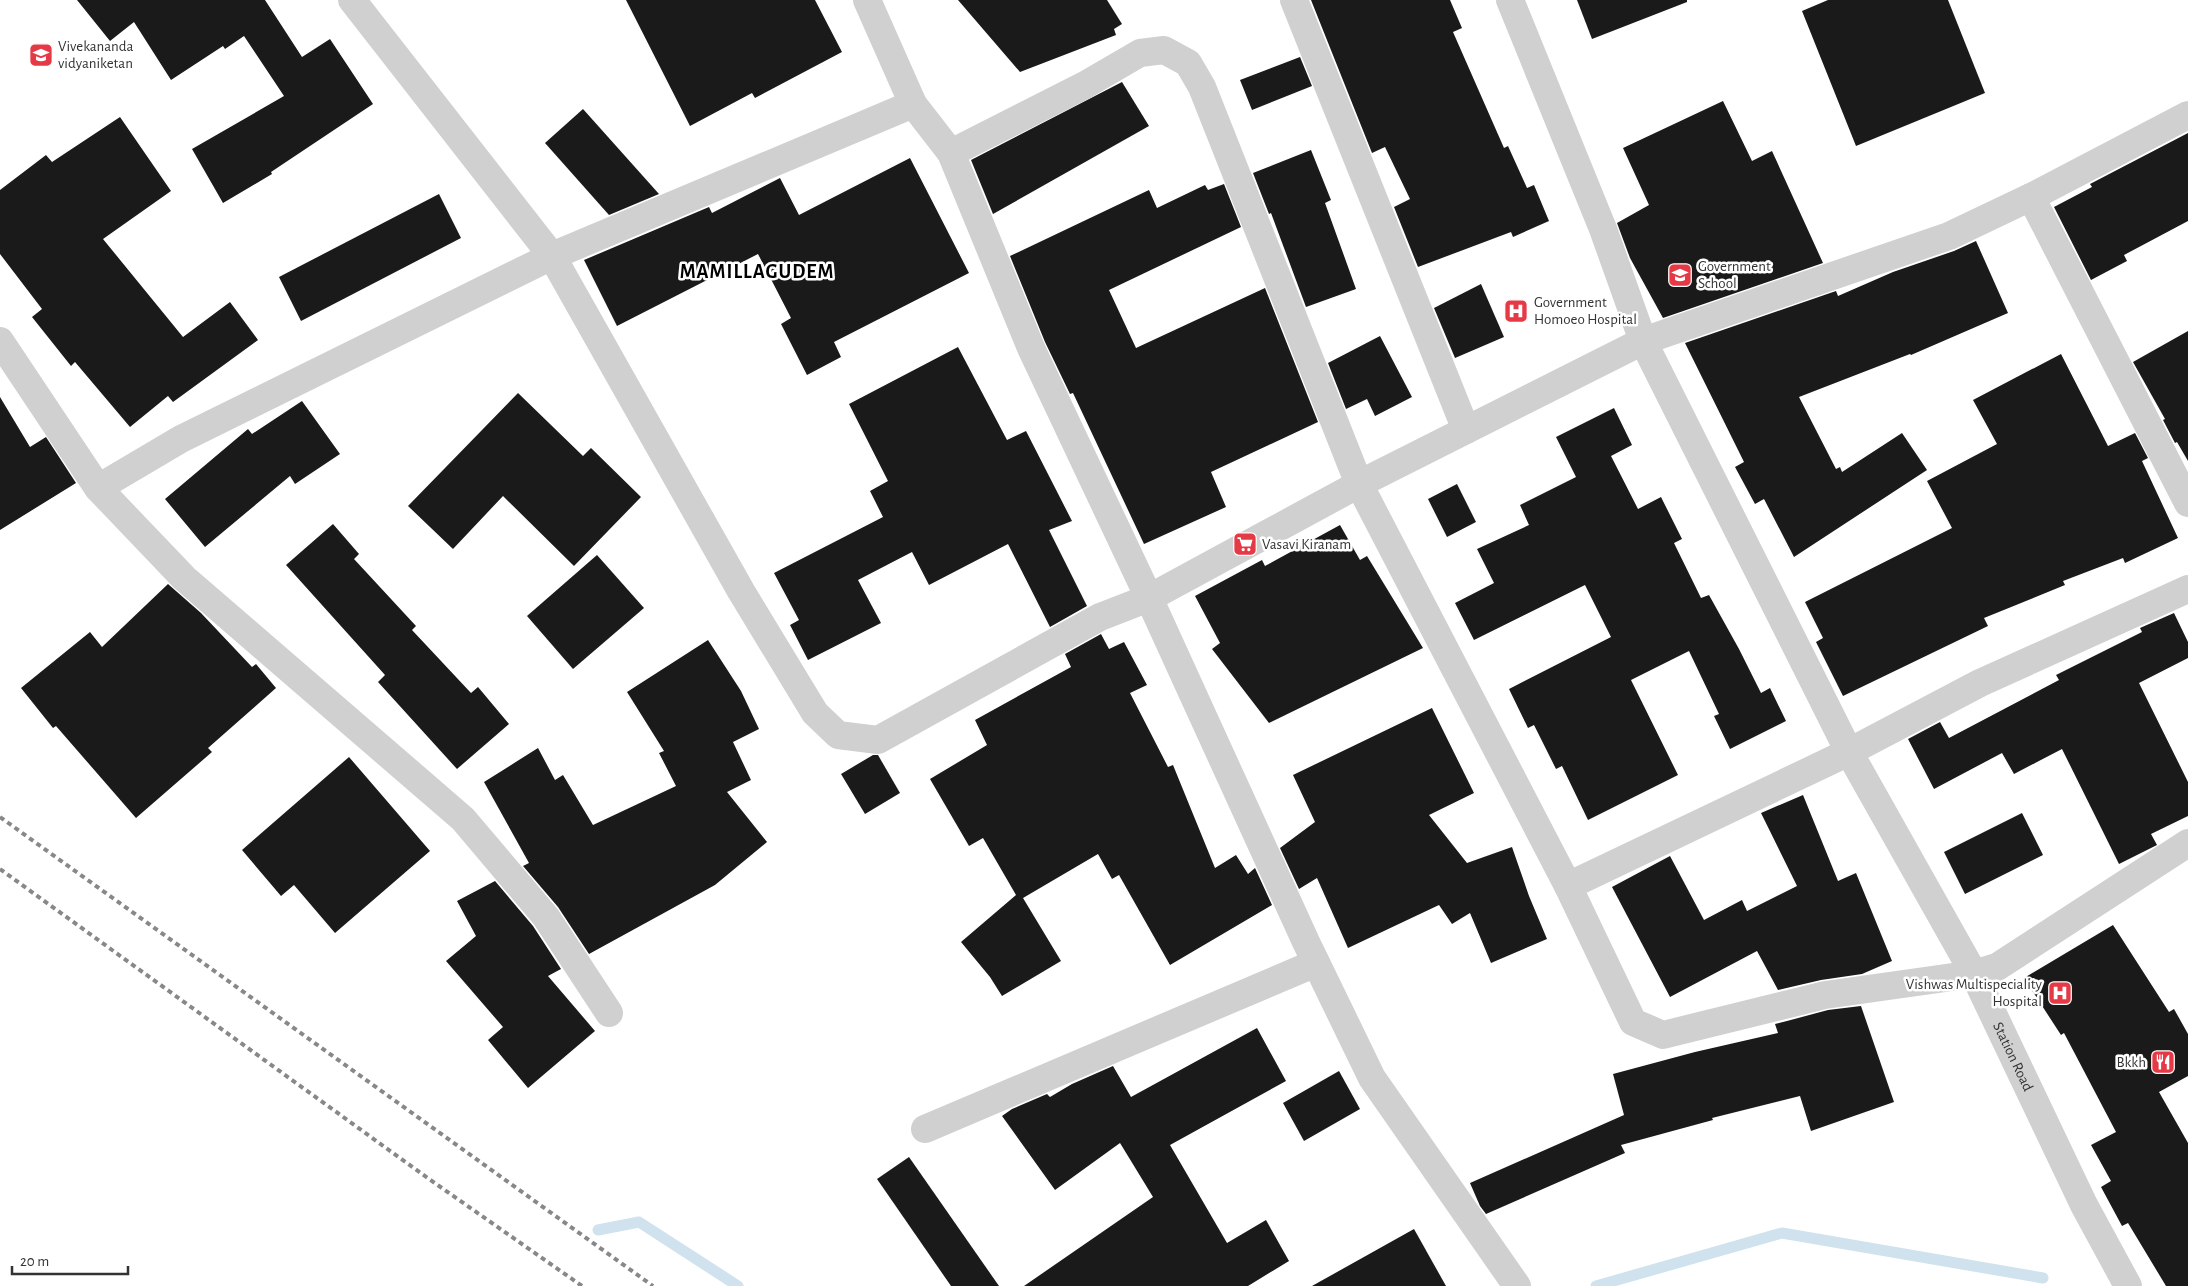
<svg xmlns="http://www.w3.org/2000/svg" width="2188" height="1286" font-family="'Alegreya Sans',sans-serif">
<style>
.lines{fill:none;stroke-linecap:round;stroke-linejoin:round}
.stream{stroke:#cfe2ee;stroke-width:11}
.building{fill:#1a1a1a}
.minor{stroke:#d0d0d0;stroke-width:28}
.rail{stroke:#888;stroke-width:4;stroke-dasharray:5 4;stroke-linecap:butt}
.labels{text-anchor:middle;stroke-width:5;stroke-linejoin:round;paint-order:stroke}
.poi-label{font-size:15px;fill:#333;stroke:#fff;text-anchor:start}
.street-label{font-size:15px;fill:#333;stroke:#fff}
.district-label{font-size:20px;font-weight:bold;letter-spacing:1px;fill:#000;stroke:#fff}
</style>
<rect width="100%" height="100%" fill="#fff"/>
<g class="lines">
<g class="stream">
<path d="M598,1230L639,1222L738,1286"/>
<path d="M1596,1286L1782,1233L2043,1278"/>
</g>
</g>
<g class="building">
<path d="M77,0H265L302,57L330,39L373,104L271,172L272,174L223,203L192,149L284,96L244,36L225,49L223,46L171,80L134,22L110,41Z"/>
<path d="M626,0H815L842,52L755,98L752,93L690,126Z"/>
<path d="M958,0H1107L1122,24L1114,29L1116,35L1020,72Z"/>
<path d="M1311,0H1450L1462,28L1453,32L1504,148L1508,146L1527,188L1534,185L1549,221L1513,237L1511,232L1418,267L1394,207L1410,199L1385,147L1372,153Z"/>
<path d="M1577,0H1687V2L1592,39Z"/>
<path d="M1828,0H1948L1985,93L1856,146L1802,11Z"/>
<path d="M1300,57L1312,86L1252,110L1240,80Z"/>
<path d="M1122,82L1149,126L993,214L971,160Z"/>
<path d="M1723,101L1752,161L1772,151L1823,263L1663,318L1630,258L1617,223L1649,205L1623,148Z"/>
<path d="M583,109L659,194L609,215L545,143Z"/>
<path d="M120,117L171,191L103,239L183,337L230,302L258,340L173,402L168,396L130,427L75,362L71,366L32,317L42,309L0,254V190L46,155L52,162Z"/>
<path d="M2188,133V221L2124,255L2127,261L2091,280L2054,207L2092,187L2090,184Z"/>
<path d="M1311,150L1331,200L1325,203L1356,289L1306,307L1271,213L1269,214L1253,173Z"/>
<path d="M910,158L969,273L834,342L841,357L807,375L781,324L791,318L758,254L617,326L584,260L709,207L712,213L780,178L799,215Z"/>
<path d="M1224,184L1241,227L1109,290L1136,348L1265,288L1318,422L1211,472L1226,507L1144,544L1073,393L1070,394L1045,342L1010,256L1149,190L1157,208L1205,185L1208,190Z"/>
<path d="M439,194L461,238L301,321L279,277Z"/>
<path d="M1976,241L2008,313L1911,355L1910,354L1799,397L1836,469L1840,467L1842,472L1902,433L1927,470L1794,557L1764,499L1755,504L1735,467L1744,462L1685,343L1836,291L1838,296L1893,272L1954,251Z"/>
<path d="M1481,284L1504,337L1455,358L1434,308Z"/>
<path d="M2188,331V461L2177,442L2175,443L2163,420L2165,419L2133,362Z"/>
<path d="M1380,336L1412,397L1375,416L1367,399L1346,409L1328,363Z"/>
<path d="M958,347L1007,440L1026,431L1072,521L1049,530L1087,606L1050,627L1008,544L929,585L912,552L858,580L881,623L808,660L790,625L799,620L774,573L883,517L870,491L888,481L849,404Z"/>
<path d="M2061,354L2108,446L2135,433L2148,458L2142,461L2178,538L2125,563L2123,558L2063,581L2065,585L1984,618L1988,626L1843,696L1816,642L1823,638L1805,602L1952,528L1927,481L1997,444L1973,400Z"/>
<path d="M518,393L583,456L591,448L641,497L574,566L503,496L453,549L408,506Z"/>
<path d="M0,397L30,447L46,437L76,483L0,530Z"/>
<path d="M302,401L340,454L295,484L290,476L205,547L165,499L248,429L252,434Z"/>
<path d="M1614,408L1632,445L1611,456L1638,509L1661,497L1682,539L1674,543L1701,598L1709,595L1739,649L1761,693L1770,688L1786,721L1730,749L1714,716L1719,714L1689,651L1631,680L1678,775L1588,820L1562,766L1556,769L1534,725L1528,728L1509,689L1611,637L1585,585L1474,640L1455,603L1494,583L1477,549L1529,525L1520,505L1576,477L1556,437Z"/>
<path d="M1457,484L1476,522L1447,537L1428,499Z"/>
<path d="M333,524L359,554L354,559L416,626L412,630L471,693L478,687L509,724L457,769L378,682L385,675L286,565Z"/>
<path d="M1340,525L1360,560L1367,556L1423,648L1269,723L1212,649L1220,643L1195,596L1262,560L1265,566Z"/>
<path d="M597,555L644,608L573,669L527,616Z"/>
<path d="M168,584L201,613L252,667L256,664L276,688L208,748L212,752L136,818L56,726L53,728L21,688L90,632L102,647Z"/>
<path d="M2174,613L2188,642V658L2139,683L2188,782V816L2151,834L2157,845L2119,864L2062,749L2014,774L2002,753L1934,789L1908,739L1940,722L1949,738L2059,680L2056,675L2142,632L2140,628Z"/>
<path d="M1101,634L1109,649L1124,642L1147,685L1130,693L1168,767L1173,765L1215,868L1236,855L1248,874L1255,868L1272,905L1170,965L1119,875L1112,879L1098,854L1023,898L1061,961L1002,996L990,977L961,942L1016,895L983,838L969,846L930,779L987,745L975,720L1071,667L1065,654Z"/>
<path d="M708,640L741,691L759,729L733,742L751,780L727,792L767,842L715,885L589,954L558,907L523,866L529,863L484,782L538,748L555,780L563,775L593,825L676,786L659,753L664,751L627,692Z"/>
<path d="M1432,708L1474,793L1429,815L1467,863L1512,847L1529,896L1547,939L1491,963L1470,913L1452,924L1439,905L1348,948L1317,878L1299,889L1280,848L1315,822L1293,775Z"/>
<path d="M873,755H878L900,793L865,814L841,774Z"/>
<path d="M349,757L430,851L335,933L294,885L281,896L242,850Z"/>
<path d="M1803,795L1838,881L1856,873L1892,961L1862,974L1821,980L1778,990L1757,951L1670,997L1612,887L1670,856L1704,920L1742,900L1747,911L1797,886L1761,813Z"/>
<path d="M2022,813L2043,855L1965,894L1944,852Z"/>
<path d="M495,881L533,926L561,969L548,976L595,1031L528,1088L488,1040L503,1027L446,961L476,936L457,901Z"/>
<path d="M2113,925L2169,1012L2174,1009L2188,1034V1076L2159,1092L2188,1143V1286H2166L2128,1223L2122,1226L2101,1187L2111,1181L2091,1145L2116,1132L2064,1033L2061,1035L2024,978Z"/>
<path d="M1861,1006L1894,1102L1811,1131L1800,1096L1712,1118L1713,1120L1621,1145L1625,1153L1486,1214L1480,1206L1470,1183L1624,1115L1613,1074L1695,1052L1778,1033L1775,1024L1787,1021L1828,1010Z"/>
<path d="M1257,1028L1286,1081L1170,1145L1227,1243L1266,1220L1289,1261L1248,1286H1024L1153,1197L1120,1143L1055,1190L1002,1116L1012,1109L1047,1094L1050,1097L1072,1084L1113,1066L1131,1097Z"/>
<path d="M1339,1071L1360,1109L1304,1141L1283,1103Z"/>
<path d="M909,1157L999,1286H951L877,1179Z"/>
<path d="M1414,1229L1446,1286H1312Z"/>
</g>
<g class="lines">
<g class="minor">
<path d="M352,0L552,256L741,591L815,713L838,735L878,740L1100,617L1149,598L1359,484L1643,341L1949,236L2031,197L2188,115"/>
<path d="M867,0L913,104L951,153L1031,348L1149,598L1306,942L1372,1078L1517,1286"/>
<path d="M1294,0L1466,430"/>
<path id="s1" d="M1510,0L1603,229L1643,341L1849,752L1974,974L2084,1205L2128,1286"/>
<path d="M951,153L1085,85L1140,53L1164,50L1188,63L1202,87L1359,484L1568,886L1633,1022L1663,1035L1825,995L1974,974L1997,967L2188,843"/>
<path d="M2031,197L2188,503"/>
<path d="M0,341L98,488L184,578L463,819L546,917L609,1013"/>
<path d="M98,488L181,439L552,256L913,104"/>
<path d="M1568,886L1849,752L1980,683L2188,589"/>
<path d="M925,1129L1316,963"/>
</g>
<g class="rail">
<path d="M0,817L653,1286"/>
<path d="M0,869L429,1179L582,1286"/>
</g>
</g>
<defs>
<g id="school-square" transform="scale(1.25)"><rect x="-9" y="-9" width="18" height="18" rx="4" fill="#e63946" stroke="#fff"/><path d="M0-5L7-2L0 1L-7-2ZM-4 1L0 2.5L4 1V4Q0 6-4 4Z" fill="#fff"/></g>
<g id="hospital-square" transform="scale(1.25)"><rect x="-9" y="-9" width="18" height="18" rx="4" fill="#e63946" stroke="#fff"/><path d="M-5-5h3v3.5h4V-5h3V5h-3V1.5h-4V5h-3Z" fill="#fff"/></g>
<g id="supermarket-square" transform="scale(1.25)"><rect x="-9" y="-9" width="18" height="18" rx="4" fill="#e63946" stroke="#fff"/><path d="M-6-5.5h2.5l.6 2H6L4.5 2H-2.5L-4.4-4H-6ZM-1.5 3.2a1.3 1.3 0 1 0 .1 0ZM3 3.2a1.3 1.3 0 1 0 .1 0Z" fill="#fff"/></g>
<g id="restaurant-square" transform="scale(1.25)"><rect x="-9" y="-9" width="18" height="18" rx="4" fill="#e63946" stroke="#fff"/><path d="M-5-6h1v4h1v-4h1v4h1v-4h1v5L-1.5 .5V6h-2V.5L-5-1ZM5-6V6H3V1.5H1.5Q1.5-4 5-6Z" fill="#fff"/></g>
</defs>
<g fill-rule="evenodd">
<use href="#school-square" x="41" y="55"/>
<use href="#school-square" x="1680" y="275"/>
<use href="#hospital-square" x="1516" y="311"/>
<use href="#supermarket-square" x="1245" y="544"/>
<use href="#hospital-square" x="2060" y="993"/>
<use href="#restaurant-square" x="2163" y="1062"/>
</g>
<g class="labels">
<g class="poi-label">
<text x="58" y="51">Vivekananda<tspan x="58" dy="17">vidyaniketan</tspan></text>
<text x="1698" y="271">Government<tspan x="1698" dy="17">School</tspan></text>
<text x="1534" y="307">Government<tspan x="1534" dy="17">Homoeo Hospital</tspan></text>
<text x="1262" y="549">Vasavi Kiranam</text>
<text x="2042" y="989" text-anchor="end">Vishwas Multispeciality<tspan x="2042" dy="17">Hospital</tspan></text>
<text x="2146" y="1067" text-anchor="end">Bkkh</text>
</g>
<g class="street-label">
<text dy="5" stroke="none"><textPath href="#s1" startOffset="1172">Station Road</textPath></text>
</g>
<g class="district-label">
<text x="757" y="278">MAMILLAGUDEM</text>
</g>
</g>
<path d="M12 1266v8h116v-8" fill="none" stroke="#333333" stroke-width="2.5"/>
<text x="20" y="1266" font-size="15" fill="#333333" stroke="#ffffff" stroke-width="4" paint-order="stroke">20 m</text>
</svg>
